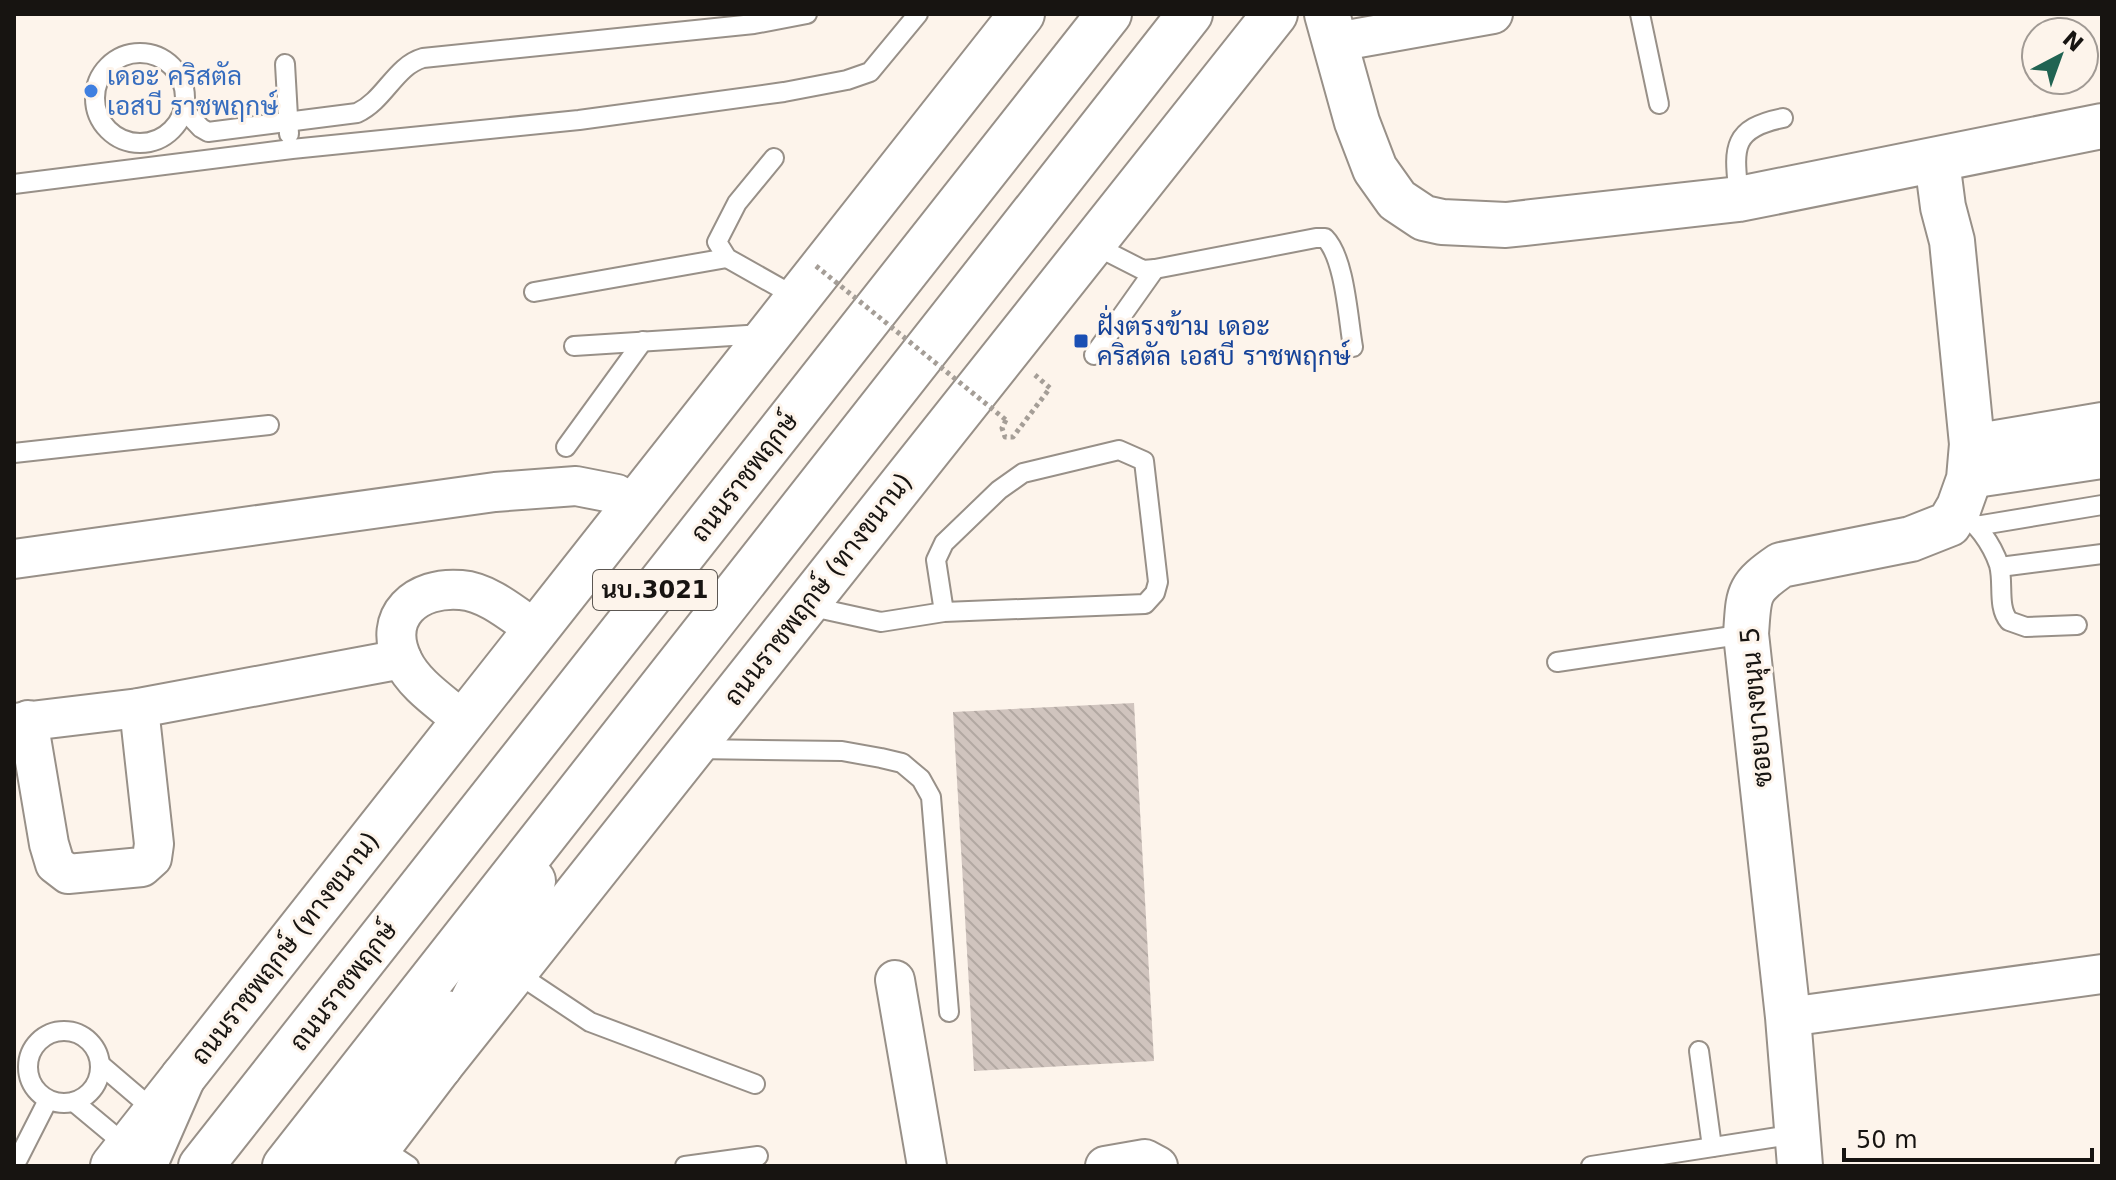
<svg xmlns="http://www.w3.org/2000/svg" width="2116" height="1180" font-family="'DejaVu Sans',Sarabun,sans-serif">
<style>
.building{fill:url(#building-back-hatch)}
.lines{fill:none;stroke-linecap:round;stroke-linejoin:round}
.lane-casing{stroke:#989088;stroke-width:22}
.street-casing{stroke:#989088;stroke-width:42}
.secondary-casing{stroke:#989088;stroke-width:48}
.primary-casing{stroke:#989088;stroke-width:48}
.path{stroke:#a59e97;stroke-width:5;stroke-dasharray:4 4;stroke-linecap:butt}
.lane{stroke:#fff;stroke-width:18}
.street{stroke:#fff;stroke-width:38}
.secondary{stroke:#fff;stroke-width:44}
.primary{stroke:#fff;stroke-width:44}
.path-bridge{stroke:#a59e97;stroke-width:5;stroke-dasharray:4 4;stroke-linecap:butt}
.shop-dot{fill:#3f7fe0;stroke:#fdf4eb;stroke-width:3}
.transit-dot{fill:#1a4fb4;stroke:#fdf4eb;stroke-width:3}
.labels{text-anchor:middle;stroke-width:6;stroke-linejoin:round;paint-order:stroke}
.shield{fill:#fdf4eb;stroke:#5c5752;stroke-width:2}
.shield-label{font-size:24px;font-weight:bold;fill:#171411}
.shop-label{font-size:26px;fill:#366cbe;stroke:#fdf4eb;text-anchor:start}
.transit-label{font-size:26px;fill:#164399;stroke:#fdf4eb;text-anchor:start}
.street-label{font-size:26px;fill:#171411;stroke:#fdf4eb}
</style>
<defs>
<pattern id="building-back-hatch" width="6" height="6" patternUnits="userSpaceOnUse" patternTransform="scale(2)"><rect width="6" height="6" fill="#d0c4be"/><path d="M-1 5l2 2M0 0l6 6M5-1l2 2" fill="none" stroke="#b2a8a2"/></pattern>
</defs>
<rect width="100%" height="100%" fill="#fdf4eb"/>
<path class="building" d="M1134,703L1154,1061L974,1071L953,712Z"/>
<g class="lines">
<g class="lane-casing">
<g id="lane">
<path d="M1640,14L1659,104"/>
<circle cx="140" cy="98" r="45"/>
<path d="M285,64L289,134"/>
<path d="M183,109L201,128L208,132L357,113C385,100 395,66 423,58L754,24L807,14"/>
<path d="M774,158L737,203L717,242L727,258L798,298"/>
<path d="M14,184L292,149L579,120L784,92L847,80L870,72L918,14"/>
<path d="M1739,199C1735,153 1727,129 1783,118"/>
<path d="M1092,244L1143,270L1155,269L1316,238H1325C1345,258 1348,319 1353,347"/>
<path d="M534,292L727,258"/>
<path d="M574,346L763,334"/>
<path d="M1094,355L1155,269"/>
<path d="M566,447L643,341"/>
<path d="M14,453L269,425"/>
<path d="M1959,507C1976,525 1991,541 1999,565C2004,583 1997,607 2009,621L2026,627L2077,625"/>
<path d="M1976,526L2102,505"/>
<path d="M2000,567L2102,554"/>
<path d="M808,606L881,622L944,612L1145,604L1155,593L1158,582L1144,461L1119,450L1023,473L999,490L944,543L936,560L944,612"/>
<path d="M1557,662L1746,634"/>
<path d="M695,749L842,751L881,758L902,763L921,779L931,797L949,1012"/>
<path d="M515,972L590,1022L755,1084"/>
<circle cx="64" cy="1067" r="36"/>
<path d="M1699,1051L1712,1147"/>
<path d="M101,1065L156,1112"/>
<path d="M74,1102L128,1147"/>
<path d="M379,1146L409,1166"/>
<path d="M18,1159L48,1100"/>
<path d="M685,1166L758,1156"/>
<path d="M1591,1166L1797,1134"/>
</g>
</g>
<g class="street-casing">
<g id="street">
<path d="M1336,42L1493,14"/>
<path d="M1972,444L2102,422"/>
<path d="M1969,479L2102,459"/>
<path d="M14,559L495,492L576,486L617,494L635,504"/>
<path d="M28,720L49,844L55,864L68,874L142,867L152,858L154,844L139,708"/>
<path d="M463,721C443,703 415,686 403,661C381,616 417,586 461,590C488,592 514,615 536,630"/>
<path d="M14,723L139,708L402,659"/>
<path d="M895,980L927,1166"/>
<path d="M1788,1017L2102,974"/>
<path d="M1105,1166L1145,1159L1158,1166"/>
</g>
</g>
<g class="secondary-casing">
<g id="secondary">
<path d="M1327,14L1357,122L1375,169L1397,200L1424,218L1442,222L1506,225L1739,199L2102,126"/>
<path d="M113,1166L1022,14"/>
<path d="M364,1166L440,1066L1275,14"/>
<path d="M1800,1166L1788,1017L1746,634C1749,594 1746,589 1781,565L1911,539L1949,524L1959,507L1969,479L1972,444L1952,241L1943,207L1937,161"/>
</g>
</g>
<g class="primary-casing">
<g id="primary">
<path d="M440,1066L533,881"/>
<path d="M144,1166L183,1077"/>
<path d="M201,1166L1109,14"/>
<path d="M285,1166L1190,14"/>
<path d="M328,1166L446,1013"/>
</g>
</g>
<path class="path" d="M1006,420L1002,428L1005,437H1013L1050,388L1035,375"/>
<use href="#lane" class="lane"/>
<use href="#street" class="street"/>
<use href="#secondary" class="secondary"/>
<use href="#primary" class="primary"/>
<path class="path-bridge" d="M816,266L1006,420"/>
</g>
<circle class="shop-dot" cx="91" cy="91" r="8"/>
<rect class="transit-dot" x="1073" y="333" width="16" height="16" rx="4"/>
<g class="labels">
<rect class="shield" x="593" y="570" width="124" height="40" rx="6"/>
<g class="shield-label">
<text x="655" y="598">นบ.3021</text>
</g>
<g class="shop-label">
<text x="107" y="85">เดอะ คริสตัล<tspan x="107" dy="30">เอสบี ราชพฤกษ์</tspan></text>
</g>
<g class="transit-label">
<text x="1097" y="335">ฝั่งตรงข้าม เดอะ<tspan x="1097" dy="30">คริสตัล เอสบี ราชพฤกษ์</tspan></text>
</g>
<g class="street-label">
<text transform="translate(744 477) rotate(-52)" y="9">ถนนราชพฤกษ์</text>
<text transform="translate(818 589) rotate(-52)" y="9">ถนนราชพฤกษ์ (ทางขนาน)</text>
<text transform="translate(1756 707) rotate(-95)" y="9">ซอยบางขนุน 5</text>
<text transform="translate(285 948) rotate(-52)" y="9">ถนนราชพฤกษ์ (ทางขนาน)</text>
<text transform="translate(343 986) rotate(-52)" y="9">ถนนราชพฤกษ์</text>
</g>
</g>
<rect width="2116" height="1180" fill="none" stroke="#171411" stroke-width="32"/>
<g transform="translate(2060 56) rotate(41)"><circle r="38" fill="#fdf4eb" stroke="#a19a94" stroke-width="2"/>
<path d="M0-6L14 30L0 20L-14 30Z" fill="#206352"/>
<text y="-12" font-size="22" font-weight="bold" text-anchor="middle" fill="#171411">N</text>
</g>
<path d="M1844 1148v12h248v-12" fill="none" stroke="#171411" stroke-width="4"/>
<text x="1856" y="1148" font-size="24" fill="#171411" stroke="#fdf4eb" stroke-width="6" paint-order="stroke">50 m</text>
</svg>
